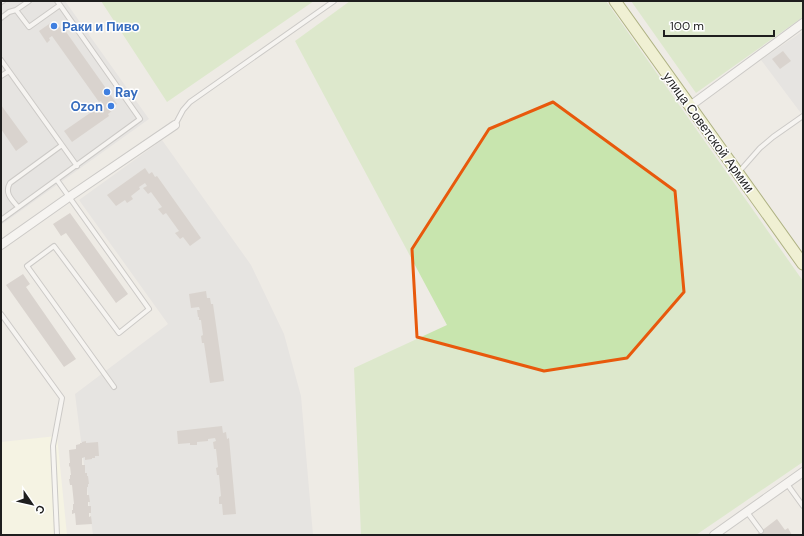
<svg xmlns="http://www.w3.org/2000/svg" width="804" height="536" font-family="'DM Sans',sans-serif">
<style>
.residential{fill:#dcdbdb}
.education{fill:#fcfddf}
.grass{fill:#c8e5ae}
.building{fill:#bfb7b1}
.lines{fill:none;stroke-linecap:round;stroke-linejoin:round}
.lane-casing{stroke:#a2a2a2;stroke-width:6}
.street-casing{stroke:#a2a2a2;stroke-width:10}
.secondary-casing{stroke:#616e0c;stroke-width:13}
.lane{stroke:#fff;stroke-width:4}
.street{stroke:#fff;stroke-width:8}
.secondary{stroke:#f1f5bc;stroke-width:11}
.marked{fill:none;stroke:#e8590c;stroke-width:3;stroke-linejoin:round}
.shop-dot{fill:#3f7fe0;stroke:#fff;stroke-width:1.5}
.labels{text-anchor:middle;stroke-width:3;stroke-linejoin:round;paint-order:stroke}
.shop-label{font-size:13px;font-weight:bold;fill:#366cbe;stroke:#fff;text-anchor:start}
.street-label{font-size:13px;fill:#1e1e1e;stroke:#fff}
</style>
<rect width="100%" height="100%" fill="#eeebe5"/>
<path class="residential" d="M1,1H65L149,119L1,225Z
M803,31V116L761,60Z
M162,140L251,265L284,334L301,396L313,535H93L75,394L168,324L79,200Z"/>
<path class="education" d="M57,436L67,535H1V442Z"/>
<path class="grass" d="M101,1H314L167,102Z
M350,1H606L803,281V462L696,535H361L354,368L447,325L295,41Z
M631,1H803V17L696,93Z"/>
<path class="building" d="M52,22L56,28L59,26L62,31L64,29L117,104L112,108L113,110L108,114L109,116L72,142L64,131L103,104L101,101L99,102L52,36L49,38L50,40L47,43L39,31Z
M783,51L791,61L780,69L772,59Z
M1,105L28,142L16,151L1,129Z
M145,168L149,174L152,172L155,177L157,176L201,238L190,246L183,237L180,239L175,233L179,231L166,213L163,215L158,209L162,207L151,192L148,194L143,188L147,186L145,183L139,187L140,189L131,196L133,199L127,203L125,200L116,206L107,195Z
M70,213L128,294L116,303L66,233L61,236L53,224Z
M23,274L30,284L26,287L76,359L64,367L6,285Z
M206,291L207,298H210L211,304H213L224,381L210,383L204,343H202L201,336L203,335L201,320H199V317H198L197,310H200L199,307L191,308L189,294Z
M222,426L223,433L226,432L227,439L229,438L236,514L223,515L222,504H219V497L221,496L219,475H217L216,468L218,467L216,449H214L213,442L216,441L215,438L208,439V441L197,442V445H190V443L178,444L177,431Z
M86,441V443L98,442L99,456H95V458H92V459L85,460V457L82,458V465H85V473H87V476H88L89,484H88V487H87V495H89L90,502H88V506H91V513H89V517L91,516L92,524L76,525L75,513L72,514V510H73V504H74L72,485H70L69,479H70V475H71L70,466L69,467V463H70L69,450L76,449V445L80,444V443H82V442Z
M777,519L785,530L788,528L792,535H756Z"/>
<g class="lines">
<defs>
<path id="lane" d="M1,2L3,1
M16,10L29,27L60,5L57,1
M1,18L9,12L16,10L29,1
M1,60L77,166
M1,76L9,71
M175,125L183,110L190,102L334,1
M738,173L760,148L773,137L803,116
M57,180L149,309L119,333L54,246L27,266L114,387
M18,207C12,200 4,193 10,183L62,145
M1,220L140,119L60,5
M1,314L62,398L53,446L57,535
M787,484L803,506
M747,512L761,531"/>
<path id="street" d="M690,106L803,23
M1,245L69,197L175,125
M714,535L803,472"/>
<path id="secondary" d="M615,1L803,264"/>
</defs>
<use href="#lane" class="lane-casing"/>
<use href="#street" class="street-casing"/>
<use href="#secondary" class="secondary-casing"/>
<use href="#lane" class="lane"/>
<use href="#street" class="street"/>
<use href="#secondary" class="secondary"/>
</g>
<path d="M0 0H804V536H0ZM553,102L675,191L684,292L627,358L544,371L417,337L412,249L489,129Z" fill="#eeebe5" fill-opacity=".55" fill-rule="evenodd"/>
<path class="marked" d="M553,102L675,191L684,292L627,358L544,371L417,337L412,249L489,129Z"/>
<g class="shop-dot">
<circle cx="54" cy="26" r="4"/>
<circle cx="107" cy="92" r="4"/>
<circle cx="111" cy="106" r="4"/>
</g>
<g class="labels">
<g class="shop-label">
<text x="62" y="31">Раки и Пиво</text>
<text x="115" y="97">Ray</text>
<text x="103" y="111" text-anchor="end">Ozon</text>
</g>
<g class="street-label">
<text transform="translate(709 132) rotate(54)" y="5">улица Советской Армии</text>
</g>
</g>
<rect width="804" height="536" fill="none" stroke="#1e1e1e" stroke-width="4"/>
<g transform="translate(32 504) rotate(124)" stroke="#ffffff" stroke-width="3" paint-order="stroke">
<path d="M0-3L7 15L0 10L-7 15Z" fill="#1e1e1e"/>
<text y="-6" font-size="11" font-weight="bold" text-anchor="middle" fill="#1e1e1e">С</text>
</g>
<path d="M664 30v6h110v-6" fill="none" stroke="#1e1e1e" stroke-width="2"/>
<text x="670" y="30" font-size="12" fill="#1e1e1e" stroke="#ffffff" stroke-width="3" paint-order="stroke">100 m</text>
</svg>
